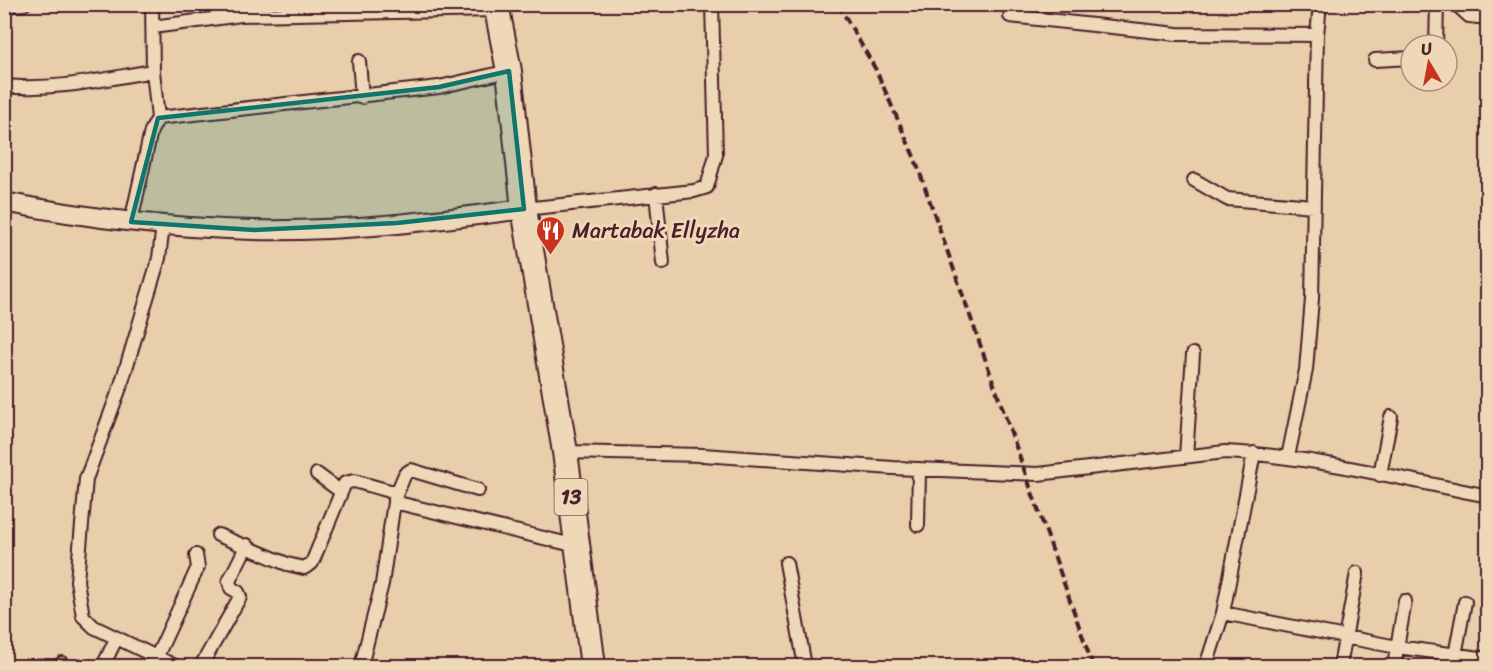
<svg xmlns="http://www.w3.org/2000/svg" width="1492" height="671" font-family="Sriracha,sans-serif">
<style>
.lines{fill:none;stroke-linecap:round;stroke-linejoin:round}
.street-casing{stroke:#4a1f2b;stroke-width:16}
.secondary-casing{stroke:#4a1f2b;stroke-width:22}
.highway-casing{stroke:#4a1f2b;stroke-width:28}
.street{stroke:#efd8b7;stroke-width:12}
.secondary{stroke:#efd8b7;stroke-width:18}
.highway{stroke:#efd8b7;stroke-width:24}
.rail{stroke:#4a1f2b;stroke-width:4;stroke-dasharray:9 4.5;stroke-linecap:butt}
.marked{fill:#0f766e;fill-opacity:0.2;stroke:#0f766e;stroke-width:4.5;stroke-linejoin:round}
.labels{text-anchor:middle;stroke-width:6;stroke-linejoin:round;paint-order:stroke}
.shield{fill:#efd8b7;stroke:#7c5655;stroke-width:1.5}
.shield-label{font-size:21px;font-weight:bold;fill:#4a1f2b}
.poi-label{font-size:22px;fill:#4a1f2b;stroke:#efd8b7;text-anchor:start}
</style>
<rect width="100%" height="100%" fill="#e8ceaa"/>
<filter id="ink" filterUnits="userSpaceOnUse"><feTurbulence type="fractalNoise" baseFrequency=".0167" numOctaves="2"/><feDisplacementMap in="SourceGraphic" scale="12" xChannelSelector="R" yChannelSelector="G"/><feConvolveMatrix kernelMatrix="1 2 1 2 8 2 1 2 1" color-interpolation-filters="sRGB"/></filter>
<g filter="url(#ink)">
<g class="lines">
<defs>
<path id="street" d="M1456,4L1469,16L1488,18
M11,5L24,4
M1010,16L1177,34L1317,35
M153,27L241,15L497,10
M1436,45L1437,4
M1375,60L1411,58
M359,61L362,97
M4,86C55,91 104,79 153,71
M158,118L439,87L509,71
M1194,180L1227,199L1314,206
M656,194L663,263
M524,209L694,191L707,187L716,155L712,4
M131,222L151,131L158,118L153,71L152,4
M163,225L159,258L121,385L86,479L77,581L83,616L94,627L175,666
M565,452L703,455L893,468L1038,474L1225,452C1313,456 1401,479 1488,496
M1186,456L1193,354
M1288,457L1306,370L1312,299L1317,35L1320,4
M317,474L340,491
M1380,475L1391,417
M397,493L405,474L411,470L478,490
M918,525L919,469
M218,535L287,564L304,568L312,563L345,483L354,481L397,493L394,502
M786,563L805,666
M1223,613L1397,647L1488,659
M157,656L198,567L196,555
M61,666L62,663
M103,666L116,639
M201,666L240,597L238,592L231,588L229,581L247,545
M361,666L382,584L394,502L577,546
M1206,666L1223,613L1254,453
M1340,666L1357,573
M1394,666L1405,601
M1453,666L1465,602"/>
<path id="secondary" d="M4,202C86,218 170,228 253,230C343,232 435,221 524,209"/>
<path id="highway" d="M496,4L509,71L524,209L565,452L593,666"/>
</defs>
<use href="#street" class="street-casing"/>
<use href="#secondary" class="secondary-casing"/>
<use href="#highway" class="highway-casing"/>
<use href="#street" class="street"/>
<use href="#secondary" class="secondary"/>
<use href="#highway" class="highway"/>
<path class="rail" d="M838,4L876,70L915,159L1093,666"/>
</g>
</g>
<path class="marked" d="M509,71L524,209L397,223L254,230L131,222L158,118L439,87Z"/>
<defs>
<symbol id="restaurant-pin" viewBox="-11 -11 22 30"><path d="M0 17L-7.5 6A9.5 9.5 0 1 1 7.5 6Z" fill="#c8321e" stroke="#efd8b7"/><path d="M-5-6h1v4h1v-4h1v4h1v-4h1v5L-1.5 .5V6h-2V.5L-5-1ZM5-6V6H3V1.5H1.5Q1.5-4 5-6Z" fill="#fff"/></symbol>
</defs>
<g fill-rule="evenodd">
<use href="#restaurant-pin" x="534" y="214" width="33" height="45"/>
</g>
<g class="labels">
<rect class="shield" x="554.5" y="479" width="33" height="36" rx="4.5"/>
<g class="shield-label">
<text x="571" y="504">13</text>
</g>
<g class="poi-label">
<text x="572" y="238">Martabak Ellyzha</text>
</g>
</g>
<rect width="1492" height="671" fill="none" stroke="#efd8b7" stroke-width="24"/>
<rect x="12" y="12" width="1468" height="647" fill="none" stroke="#4a1f2b" stroke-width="2" filter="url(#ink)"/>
<g transform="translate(1429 63) rotate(350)"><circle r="28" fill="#efd8b7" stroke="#ad8e7f" stroke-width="1.5"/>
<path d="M0-4.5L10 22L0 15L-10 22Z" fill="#c8321e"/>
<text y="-9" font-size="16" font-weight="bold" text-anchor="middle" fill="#4a1f2b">U</text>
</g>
</svg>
